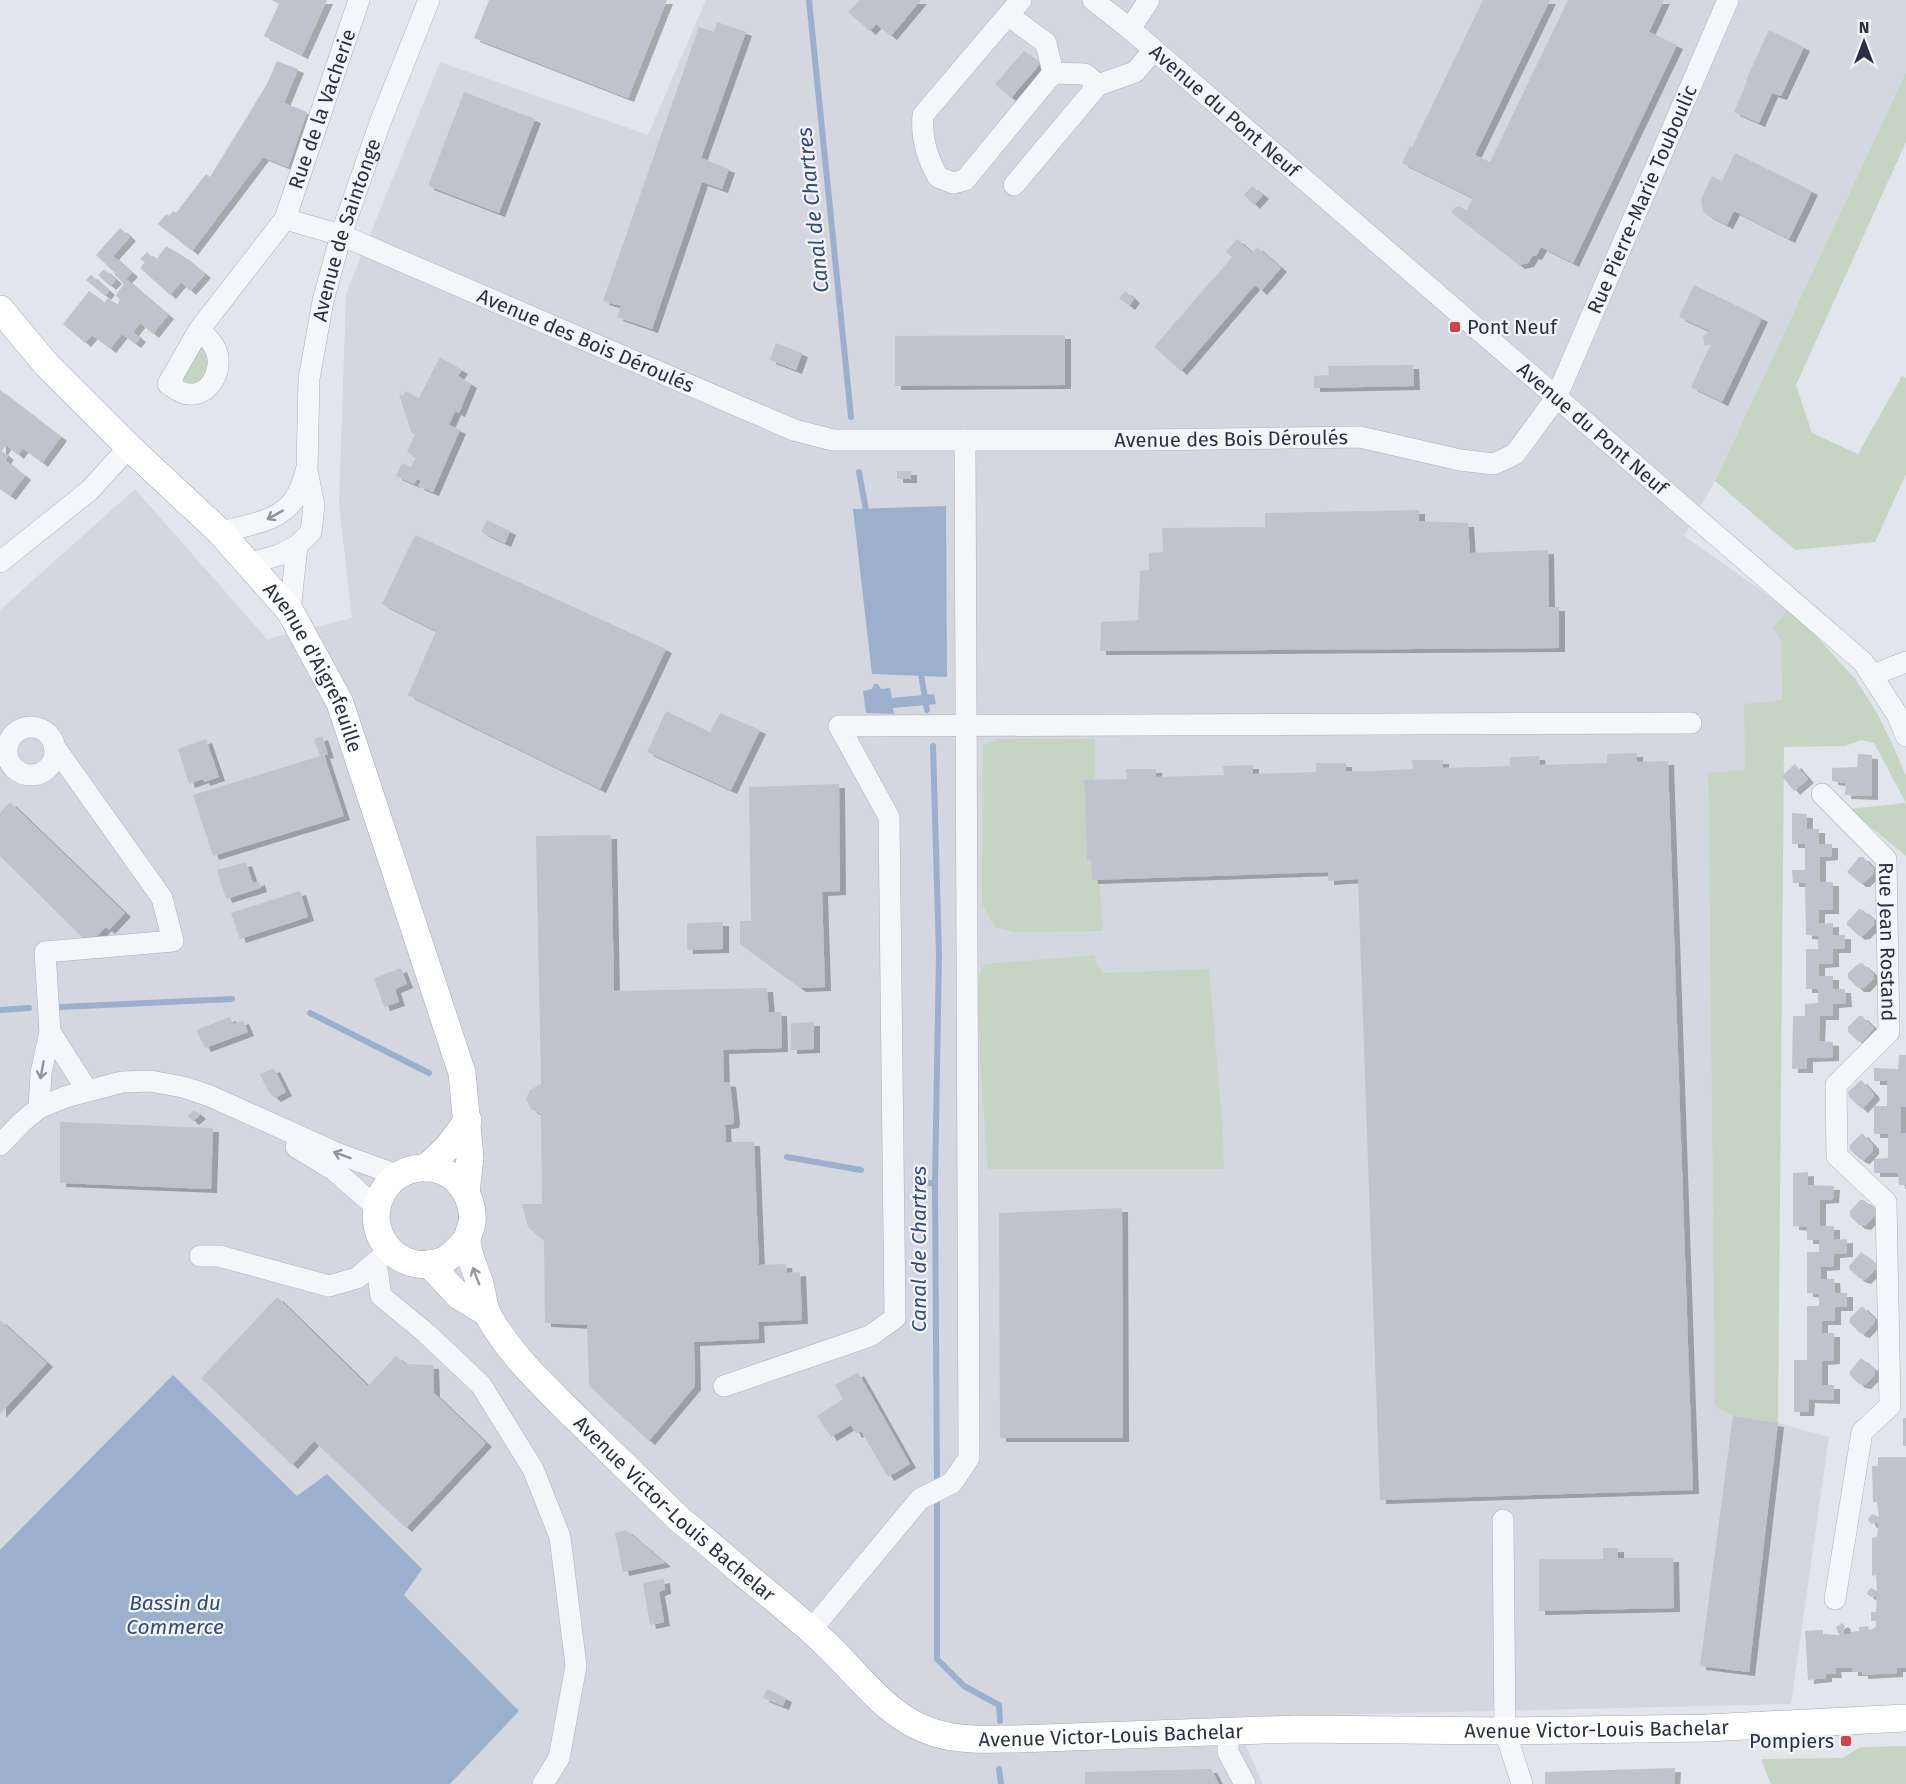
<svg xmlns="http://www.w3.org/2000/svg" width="1906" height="1784" font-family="'Fira Sans',sans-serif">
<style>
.built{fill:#d4d7e0}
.green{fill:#c6d5c3}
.water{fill:#9cafcc}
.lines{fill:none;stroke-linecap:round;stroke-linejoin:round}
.stream{stroke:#9cafcc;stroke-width:6}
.building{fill:#bfc3ce;filter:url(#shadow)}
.minor-casing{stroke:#aaafb9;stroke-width:22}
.major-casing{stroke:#a1a8b7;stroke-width:28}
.minor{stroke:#f5f6f9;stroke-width:21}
.major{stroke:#fff;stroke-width:27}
.oneway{stroke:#8f939e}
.oneway2{stroke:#9498a1}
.poi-dot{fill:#d3434c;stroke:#f2f4f8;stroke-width:2}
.labels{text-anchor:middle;stroke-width:4.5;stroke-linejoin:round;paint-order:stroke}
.street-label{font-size:20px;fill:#293043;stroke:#f2f4f8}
.poi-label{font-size:20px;fill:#293043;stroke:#f2f4f8;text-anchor:start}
.water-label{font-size:21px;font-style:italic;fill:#324b79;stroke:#f2f4f8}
</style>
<defs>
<filter id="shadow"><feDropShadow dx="6" dy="4" stdDeviation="0" flood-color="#0004"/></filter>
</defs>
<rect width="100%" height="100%" fill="#e2e5eb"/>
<path class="built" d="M706,0H1906V72L1715,481L1684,536L1788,609L1781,640L1782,701L1746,770L1708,774L1715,1406L1829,1437L1791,1704L1233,1717L1263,1784H0V610L135,489L267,639L352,618L339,505L346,294L440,62L648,135Z"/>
<path class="green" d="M1906,72V142L1796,385L1812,433L1858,454L1902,376L1906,378V474L1875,542L1795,550L1715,481Z
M202,346L210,356L205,381L187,385L181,376L196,349Z
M1788,609L1818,638L1856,680L1877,713L1895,750L1906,776V856L1849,809L1906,803L1874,743L1861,740L1845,746L1784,747L1778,1423L1733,1416L1715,1406L1708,773L1745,770L1744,704L1782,700L1781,640L1773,628Z
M997,739H1095V780H1084L1086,805L1085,806L1087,859L1091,860L1092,880H1099L1103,931L1014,932L995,927L982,904L983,745Z
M1095,955L1097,966L1104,973L1209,969L1223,1132L1224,1169H988L981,1077L977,982L984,964Z
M1906,1746V1784H1771L1761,1759L1842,1758L1861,1747Z"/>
<path class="water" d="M946,506L947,677L872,674L853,509Z
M874,684H878L881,689L890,688L892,698L934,694L936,704L893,708L894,714L866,713L863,691L872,689Z
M173,1375L297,1496L327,1474L422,1569L404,1595L519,1711L450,1784H0V1550Z"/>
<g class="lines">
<path class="stream" d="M809,0L851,417
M859,472L867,516
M920,668L927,710
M933,746L939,954L935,1184L937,1487
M61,1007L232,999
M0,1010L29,1008
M310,1013L429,1073
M787,1157L861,1170
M920,1181L935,1184
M937,1497V1659L964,1686L999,1705L1000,1721
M999,1769L1001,1784"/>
</g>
<path class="building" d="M272,0H327L302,55L264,36L279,4Z
M489,0H667L628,98L474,38Z
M859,0H921L891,36L876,24L870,31L848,12Z
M1483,0H1550L1475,155L1490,162L1568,0H1664L1649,32L1677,45L1573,263L1541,247L1536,256L1533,255L1528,263L1519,265L1453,214L1452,210L1458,206L1467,210L1473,198L1402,163L1410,146L1412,147Z
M717,22L746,32L701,158L729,169L722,189L702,182L652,329L617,317L621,306L603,301L699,27L714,32Z
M1769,30L1804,47L1781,96L1772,93L1759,123L1734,112L1747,81L1746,80Z
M1024,51L1040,64L1011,98L995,84Z
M277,61L298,69L284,103L307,112L288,167L263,157L192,251L158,224L166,214L169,216L173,211L176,213L206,174L210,177L267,84Z
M464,92L535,119L499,213L428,186Z
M1735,153L1812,191L1789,239L1734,211L1727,225L1707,215L1703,211L1701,199L1712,176L1722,181Z
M1252,186L1263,195L1254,205L1244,195Z
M120,228L130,237L113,256L132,273L126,279L168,315L153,334L140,323L133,332L140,338L135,344L122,334L110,349L92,335L85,343L63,324L89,291L104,303L108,298L117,305L120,300L116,295L124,284L114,274L115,273L96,255Z
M1237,239L1252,253L1257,247L1281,268L1261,291L1255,285L1181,371L1154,347L1232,257L1226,252Z
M166,246L183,256L205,274L190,291L181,282L170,295L140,268L145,262L140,259L147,252L156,260Z
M104,269L116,280L110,286L98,275Z
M91,275L109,291L105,296L86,280Z
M1694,285L1762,318L1722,402L1691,387L1711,344L1705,346L1703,336L1710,331L1679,317Z
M1125,291L1134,299L1129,306L1119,298Z
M1065,335V385L895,386V336Z
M776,343L802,353L796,370L770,360Z
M440,357L462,370L458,376L471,384L459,413L455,411L449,425L460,430L433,492L418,486L421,481L417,479L414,484L396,476L402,463L411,467L416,457L407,452L415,434L411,432L399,394L403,396L405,391L419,398Z
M1413,365L1414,386L1314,388V376L1329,375L1328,366Z
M0,390L61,437L42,463L23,448L18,455L6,445L2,451L8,456L5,460L25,476L10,496L0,489Z
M897,471H911V479H897Z
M1419,510V521L1468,523L1470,553L1548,550L1549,607H1559V648L1100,651L1101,622L1138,620L1140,571L1149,570V553L1163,552L1162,528L1265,527V513Z
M487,520L510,531L505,543L481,532Z
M415,535L666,649L600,789L408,695L436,631L382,604Z
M666,711L710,732L720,713L760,730L731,790L647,752Z
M322,736L328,754L324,755L344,816L213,856L193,795L320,756L314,739Z
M206,739L219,777L204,782L203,779L189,784L178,749Z
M1637,753V762L1668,761L1693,1490L1380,1500L1358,879L1328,881V872L1092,880L1091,860H1087L1085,805H1086L1084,780L1127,779L1126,769H1156V777L1224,775L1223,766L1253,765V774L1316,772V763H1346V771H1375L1413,769L1412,760H1443V768L1510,766V757L1539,756L1540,765L1607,763V754Z
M1858,754L1872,755V796L1845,795L1846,783L1832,781V768L1857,767Z
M1795,764L1808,779L1794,791L1782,776Z
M839,784L840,891L822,892L825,987L800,988L740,944V921H751L749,787Z
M10,802L125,913L109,930L106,927L89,944L0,856V813Z
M1792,813L1807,814V829H1819V844H1832V856L1820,857V882H1833V910H1819V924L1833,923V935H1845V949H1833V963L1819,964V976H1833V989H1845L1846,1003L1833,1004V1016H1820L1819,1041L1833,1042V1057L1807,1058V1069H1792L1793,1016H1805V1004L1818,1003V989H1806V949H1818V936L1806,935L1805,883H1793L1792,870H1805V844H1792Z
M611,835L614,991L767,988L769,1012H781L782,1048L723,1050L724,1082L730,1083L734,1119L733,1124L725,1125L726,1142H754L759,1265L786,1264L787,1273L800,1272L802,1320L758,1322L759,1339L694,1342L695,1386L649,1441L589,1386L587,1325L545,1323L544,1241L528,1227L522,1204H542L541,1114L531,1109L526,1099L530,1090L541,1084L536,836Z
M1859,857H1863L1874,869V873L1864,883H1860L1847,872Z
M246,862L253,883L259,881L261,888L226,899L217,870Z
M300,891L308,917L240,939L231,913Z
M1859,909L1863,910L1874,920V925L1864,935L1859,936L1847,925V922Z
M723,922V949L687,950V923Z
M1862,963L1874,974V978L1864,988H1858L1848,978V973L1858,964Z
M401,968L407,984L395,989L399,1002L384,1007L374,978Z
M1859,1016H1862L1874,1028L1862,1042L1858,1041L1848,1032V1027Z
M230,1017L233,1024L243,1020L248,1032L205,1048L196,1030Z
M814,1022V1049L791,1050V1023Z
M1899,1055H1906V1107H1901V1133H1906V1185H1899L1898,1173H1874V1159L1888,1158V1134H1874V1106H1887V1081H1874V1068L1898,1069Z
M274,1068L286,1092L275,1098L268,1091L260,1074Z
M1861,1080L1873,1093L1874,1096L1862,1109L1849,1097L1848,1092Z
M194,1110L200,1115L193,1121L188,1116Z
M60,1122L213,1128L211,1189L60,1183Z
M1862,1133L1873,1145V1150L1864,1160L1860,1159L1850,1150V1145Z
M1808,1172V1185L1834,1186L1833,1199L1820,1200V1226H1834V1240L1847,1239V1253L1834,1254V1266L1821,1267V1279H1834L1835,1293H1847V1307H1835V1321H1822V1333H1834V1360L1822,1361V1385H1834V1400L1809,1399L1808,1412H1794V1360H1807V1306H1819V1294L1807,1293V1252H1819V1240H1807V1227L1793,1226V1173Z
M1860,1200H1864L1874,1209L1875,1215L1865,1226L1859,1225L1850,1216V1211Z
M1122,1208L1123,1438H1000L999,1213Z
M1861,1252L1876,1264V1269L1865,1280L1859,1278L1850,1270L1849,1266Z
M277,1297L368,1386L396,1356L405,1364L433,1365L434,1393L486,1443L406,1528L314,1441L292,1465L201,1378Z
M1862,1306L1875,1319V1322L1864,1334L1860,1333L1849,1322L1850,1318Z
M0,1320L47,1363L0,1414Z
M1861,1358L1875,1370V1375L1865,1385L1859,1384L1850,1375V1371Z
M858,1372L910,1464L888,1477L861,1431L856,1434L851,1425L831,1437L817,1416L843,1399L835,1385Z
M1733,1416L1778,1423L1749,1672L1700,1666Z
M1903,1418H1906V1446H1903Z
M1878,1457H1906V1668H1897V1673L1862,1675V1672H1852V1668H1835L1836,1674H1826V1678L1808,1680L1805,1631L1823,1630V1634L1839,1635L1836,1627L1842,1623L1845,1626L1843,1634H1850V1632L1859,1631V1627L1868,1626L1869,1630L1873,1629L1876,1626V1621H1871V1612H1876L1877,1596L1871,1597L1867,1594L1868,1591L1871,1588L1877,1591L1876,1575L1872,1576V1538L1877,1537L1879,1522L1871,1524L1868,1519L1872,1514L1879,1517L1877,1502H1873L1872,1466H1878Z
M626,1530L665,1563L623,1572L615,1533Z
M1603,1548H1618V1558H1673L1674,1608L1539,1611V1559H1603Z
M664,1579L665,1590L659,1592L664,1622L650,1625L643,1583Z
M767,1689L786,1698L783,1706L763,1698Z
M1675,1768L1674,1784H1545V1772Z
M1211,1769L1219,1784H1085V1772Z"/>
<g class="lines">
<defs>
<g id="minor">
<path id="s1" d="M359,0L285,219L341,235L794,430L833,440H1144L1360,437L1460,460L1494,464L1515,454L1556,398L1728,0"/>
<path id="s2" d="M1093,0L1130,29L1863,662L1898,716L1906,736"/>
<path d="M1008,15L1046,43L1053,73L965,180L953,183L938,177C927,158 921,137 923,115L1008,15L1021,0"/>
<path d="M1130,29L1149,0"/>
<path d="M1053,73L1085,74L1098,85"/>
<path d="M1014,185L1098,85L1135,72L1154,50"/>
<path d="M199,330C205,335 211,340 215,348C226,370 207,403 181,392C176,390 172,386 168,384L199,330L285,219"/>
<path d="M220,532C248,525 284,522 298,493C302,486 304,478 306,471"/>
<path d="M0,562L90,490L129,447"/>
<path id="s3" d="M248,564L279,555L297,546L311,532L314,506L307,470L309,379L323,301L341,235L381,120L429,0"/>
<path d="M290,611L297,546"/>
<path d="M1873,675L1906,662"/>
<circle cx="31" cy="751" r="24"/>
<path id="s4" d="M1822,794L1886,859L1889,1032L1836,1085L1837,1156L1886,1202L1890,1406L1862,1432L1835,1599"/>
<path d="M50,1032L87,1090"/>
<path d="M39,1108L41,1073L50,1032L45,952L173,941L162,898L54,746"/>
<path d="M0,1145L22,1122L39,1108L65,1097L122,1082L150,1081L183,1087L210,1096L339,1154L397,1175"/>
<path d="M296,1147L334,1170L376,1207"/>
<path d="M200,1256H219L329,1286L357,1278L385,1254"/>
<path d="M376,1262L381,1296L426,1333L481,1385L533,1469L560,1537L576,1666L559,1758L543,1784"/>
<path d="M724,1386L870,1336L895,1318L889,817L839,726L1691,723"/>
<path d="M1503,1520L1505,1731L1522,1784"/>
<path d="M811,1630L920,1499L952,1483L969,1458L965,440"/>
<path d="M1228,1733V1752L1245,1784"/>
</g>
<g id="major">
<path id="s5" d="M0,309L46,364L129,447L220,532L290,611L340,703L462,1073L470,1158L466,1192"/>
<path d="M426,1168L447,1148L468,1120"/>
<path id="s6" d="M467,1239C460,1247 453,1256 444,1260C397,1280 357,1227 386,1187C402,1164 439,1161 458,1182C468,1193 474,1208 472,1223C471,1229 467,1235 467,1241C468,1256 476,1270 480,1284C483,1294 483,1306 488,1315C510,1355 544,1386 576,1418C611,1452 645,1486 680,1520C702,1537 722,1555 743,1573C771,1596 800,1619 826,1644C860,1676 888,1719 935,1733C961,1741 990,1739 1017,1739L1296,1729L1505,1731L1707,1728L1906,1718"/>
<path d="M429,1264L459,1296L487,1313"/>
</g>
</defs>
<use href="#minor" class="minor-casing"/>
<use href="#major" class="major-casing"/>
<use href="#minor" class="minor"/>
<use href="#major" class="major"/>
</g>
<defs><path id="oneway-shaft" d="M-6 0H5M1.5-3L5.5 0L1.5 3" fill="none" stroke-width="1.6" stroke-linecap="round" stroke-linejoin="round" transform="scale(1.5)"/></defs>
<g class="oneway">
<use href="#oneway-shaft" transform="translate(275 515) rotate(151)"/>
<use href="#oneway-shaft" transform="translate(42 1070) rotate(100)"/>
<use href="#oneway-shaft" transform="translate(342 1155) rotate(-159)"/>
</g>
<use class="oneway2" href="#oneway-shaft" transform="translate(476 1276) rotate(-111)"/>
<g class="poi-dot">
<rect x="1449" y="321" width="12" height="12" rx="3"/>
<rect x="1840" y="1735" width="12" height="12" rx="3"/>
</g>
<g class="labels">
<g class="street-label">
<text transform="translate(322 109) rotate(-71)" y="7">Rue de la Vacherie</text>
<text dy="7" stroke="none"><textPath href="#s2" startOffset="172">Avenue du Pont Neuf</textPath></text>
<text dy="7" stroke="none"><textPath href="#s1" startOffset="1796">Rue Pierre-Marie Touboulic</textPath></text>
<text dy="7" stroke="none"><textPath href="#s3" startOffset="380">Avenue de Saintonge</textPath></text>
<text dy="7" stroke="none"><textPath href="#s1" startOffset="556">Avenue des Bois Déroulés</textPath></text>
<text dy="7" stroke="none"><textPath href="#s2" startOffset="658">Avenue du Pont Neuf</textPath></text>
<text dy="7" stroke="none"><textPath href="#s1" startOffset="1221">Avenue des Bois Déroulés</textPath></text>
<text dy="7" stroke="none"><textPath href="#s5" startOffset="480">Avenue d'Aigrefeuille</textPath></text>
<text dy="7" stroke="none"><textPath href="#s4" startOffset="174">Rue Jean Rostand</textPath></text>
<text dy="7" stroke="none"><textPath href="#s6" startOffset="651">Avenue Victor-Louis Bachelar</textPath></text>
<text dy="7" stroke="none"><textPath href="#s6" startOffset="1659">Avenue Victor-Louis Bachelar</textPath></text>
<text dy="7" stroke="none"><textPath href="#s6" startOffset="1173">Avenue Victor-Louis Bachelar</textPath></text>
</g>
<g class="poi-label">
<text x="1467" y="334">Pont Neuf</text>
<text x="1834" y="1748" text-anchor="end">Pompiers</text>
</g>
<g class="water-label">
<text transform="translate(813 210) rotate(-96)" y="7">Canal de Chartres</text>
<text transform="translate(919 1249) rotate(-90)" y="7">Canal de Chartres</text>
<text x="175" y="1610">Bassin du<tspan x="175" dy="24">Commerce</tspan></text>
</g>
</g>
<g transform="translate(1864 42)" stroke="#f2f4f8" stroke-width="4.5" paint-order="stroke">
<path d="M0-4.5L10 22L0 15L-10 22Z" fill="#293043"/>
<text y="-9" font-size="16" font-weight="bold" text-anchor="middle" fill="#293043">N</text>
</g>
</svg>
